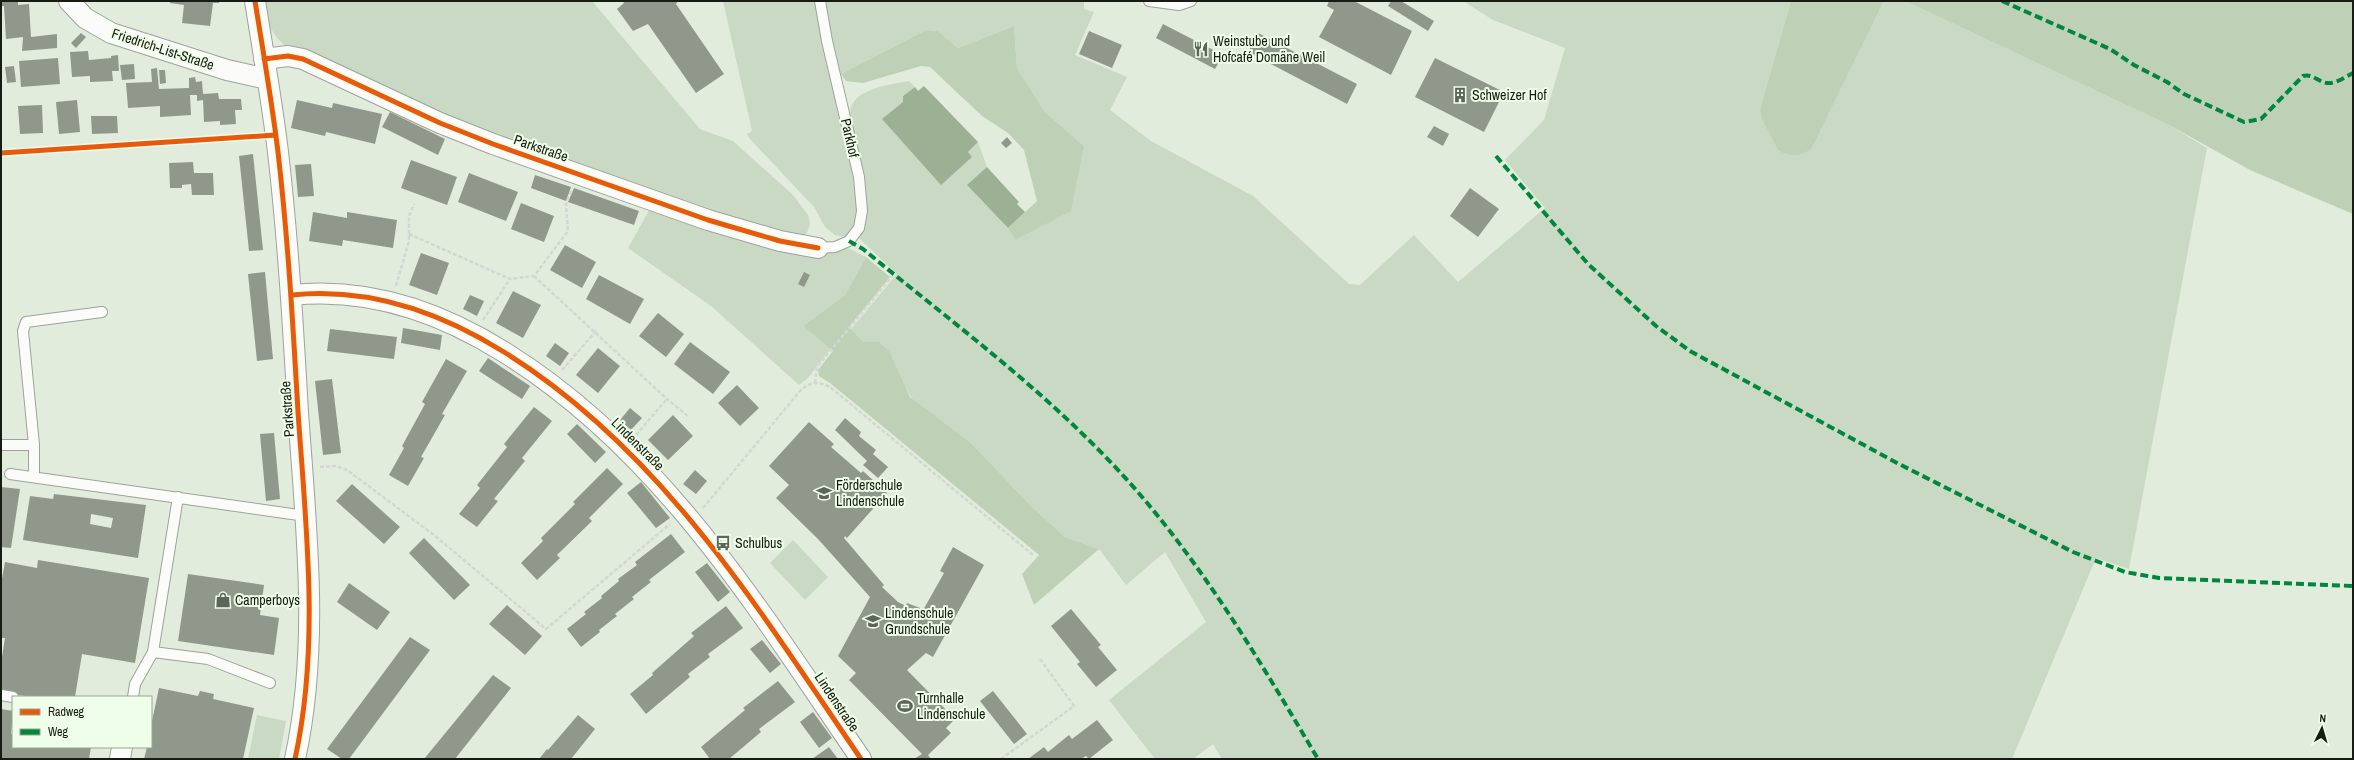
<svg xmlns="http://www.w3.org/2000/svg" width="2354" height="760" font-family="'Archivo Narrow',sans-serif">
<style>
.green{fill:#cad9c3}
.forest{fill:#bed1b6}
.water{fill:#9cb093}
.building{fill:#90988c;fill-rule:evenodd}
.lines{fill:none;stroke-linecap:round;stroke-linejoin:round}
.service-casing{stroke:#9ca398;stroke-width:12}
.minor-casing{stroke:#9ca398;stroke-width:22}
.path{stroke:#d4d6d2;stroke-width:2.5;stroke-dasharray:4 2;stroke-linecap:butt}
.service{stroke:#fbfcfa;stroke-width:10}
.minor{stroke:#fbfcfa;stroke-width:20}
.quiet{stroke:#00873e;stroke-width:4;stroke-dasharray:8 4;stroke-linecap:butt}
.cycleway-casing{stroke:#effee8;stroke-width:8}
.cycleway{stroke:#e8590c;stroke-width:5}
.labels{text-anchor:middle;stroke-width:4;stroke-linejoin:round;paint-order:stroke}
.poi-label{font-size:14px;fill:#161c13;stroke:#effee8;text-anchor:start}
.street-label{font-size:14px;fill:#161c13;stroke:#effee8}
</style>
<rect width="100%" height="100%" fill="#e2ecdd"/>
<path class="green" d="M263,1H592L700,129L733,141L793,195L808,215L810,224L807,233L795,240L469,129L289,48C271,36 267,22 263,1Z
M723,1H815L854,170L858,202L856,222L845,237L835,235L825,227L814,207L750,139L747,134L752,131Z
M824,1H1084V9L1094,12L1075,55L1127,77L1110,110L1151,141L1253,196L1349,284L1360,285L1414,235L1458,282L1545,208L1505,160L1544,120L1565,48L1493,20L1463,1H1791L1760,109L1761,117L1812,148L1884,1H1905L2169,125L2207,148L2129,569L2096,558L2012,759H1222L1213,744L1193,759H1155L1109,700L1206,622L1165,552L1126,585L1099,549L1065,537L1033,508L971,443L913,400L879,342H864L851,329L897,274L859,238L862,232L864,184L850,113C852,88 889,85 909,81L915,87L903,96L972,157L968,152L978,142L987,167L968,186L1008,228L1015,240L1084,146L1045,112L1017,68L1014,26L958,48L938,31L926,30L841,74L835,56Z
M651,207L824,254L848,248L866,257L845,295L803,326L831,348L808,378L799,385L711,306L628,248Z
M793,540L828,577L805,600L770,563Z
M257,715L286,721L279,759H248Z"/>
<path class="forest" d="M1791,1H1884L1812,148C1802,157 1789,157 1778,150L1761,117L1760,109Z
M1905,1H2353V214L2250,170L2169,125Z
M1014,26L1017,68L1045,112L1084,146L1071,211L1015,240L1008,228L1037,201L1024,150L1008,133L982,116L930,67L921,66L863,83L846,81L841,74L926,30L938,31L958,48Z
M866,257L890,277L849,327L864,342H879L889,351L910,397L971,443L1033,508L1065,537L1099,549L1034,605L1022,574L1039,555L830,383L819,376L818,370L833,351L803,326L845,295Z"/>
<path class="water" d="M924,86L978,142L968,152L972,157L941,185L882,119L903,102V96L915,87L918,91Z
M987,167L1019,202L1017,204L1025,212L1008,228L967,185Z"/>
<path class="building" d="M1,1H18V5L29,4L31,37L57,34V48L22,51L23,37L6,39L4,6H1Z
M170,1H219V3H213L210,26L182,23L184,5L170,3Z
M623,1H678L676,4L724,74L696,93L648,24L633,31L617,9L624,3Z
M1329,1H1354L1412,31L1391,75L1319,37L1334,10L1327,6Z
M1391,1H1401L1434,21L1428,31L1388,6Z
M1163,24L1223,55L1215,69L1156,38Z
M1089,31L1122,45L1112,68L1079,54Z
M81,33L86,37L76,48L71,43Z
M1258,33L1357,84L1347,104L1248,52Z
M88,51L89,60L111,58V56L118,55L119,71H112L113,81L90,82V76L72,77L70,52Z
M58,58L60,84L21,87L19,61Z
M1435,58L1504,92L1484,132L1415,97Z
M134,64L135,79L122,80L120,65Z
M14,66L16,82L7,83L5,67Z
M157,68L159,89L189,88V78L195,77L196,82L202,81L203,94L218,93L219,99H241L242,110H235L236,124L220,125V121L204,122L203,100L197,101V95H190L191,115L160,117V106L128,108L126,83L152,82L151,69Z
M159,70H165L166,83L160,84Z
M77,100L80,132L59,134L56,102Z
M297,100L332,108L333,103L382,114L375,144L326,132L325,136L291,128Z
M42,105L43,133L20,134L18,106Z
M390,112L445,139L438,155L382,127Z
M91,116H117L118,133L92,134Z
M1434,126L1449,134L1443,146L1427,137Z
M1007,137L1012,143L1006,148L1001,143Z
M253,154L263,250L249,251L239,156Z
M411,160L457,177L447,205L401,188Z
M193,162L194,173H213L214,195H192L191,184L182,185V188H170L169,163Z
M311,164L314,196L298,197L295,165Z
M469,173L518,192L506,221L458,202Z
M535,175L571,187L566,201L531,188Z
M574,188L639,211L634,225L568,202Z
M1470,188L1499,209L1478,237L1450,216Z
M521,203L554,216L544,242L511,229Z
M313,212L347,218V212L397,220L393,248L343,240L342,246L309,241Z
M565,245L596,262L582,288L550,270Z
M421,253L449,263L437,295L409,285Z
M265,272L273,359L257,361L248,274Z
M804,272L810,275L804,287L798,284Z
M599,275L644,299L630,324L586,299Z
M513,291L541,305L523,338L496,323Z
M470,295L484,301L477,316L463,309Z
M658,313L684,334L666,357L639,336Z
M403,328L442,335L440,350L401,343Z
M330,329L397,337L394,359L327,351Z
M690,342L730,372L713,394L674,364Z
M555,343L569,353L560,366L546,356Z
M598,348L620,366L598,393L576,375Z
M488,358L530,386L522,399L479,371Z
M446,359L467,371L442,414L445,415L421,457L424,458L408,486L389,475L404,448L402,446L425,404L422,402Z
M332,379L341,453L323,455L315,381Z
M737,385L759,408L740,426L718,403Z
M534,407L552,421L522,458L525,461L494,499L498,501L477,527L459,514L480,488L477,485L507,447L504,444Z
M630,408L642,418L631,430L620,420Z
M673,415L693,436L668,460L648,440Z
M845,418L861,432L859,436L876,450L873,454L888,467L878,478L863,465L867,461L835,430Z
M809,422L834,444L831,447L861,473L863,471L887,493L847,538L845,536L844,538L884,585L882,587L898,602L906,606L907,603L920,608V612H922L944,573L940,571L953,547L984,565L933,657L926,653L907,670L955,719L946,728L951,733L928,755L931,759H914L922,754L849,680L856,673L838,656L870,597L818,539L776,498L789,485L769,466Z
M577,424L606,452L595,463L567,434Z
M274,433L280,499L266,501L260,434Z
M607,468L623,484L589,518L592,521L557,555L560,558L537,580L521,563L543,541L541,538L575,504L573,502Z
M695,470L707,481L696,494L683,484Z
M641,482L670,518L656,528L627,493Z
M352,484L400,527L384,544L336,501Z
M1,487L20,489L11,548L1,547Z
M54,494L146,505L138,558L23,540L30,496L53,499ZM91,514L113,518L111,528L90,524Z
M671,534L685,552L649,580L651,582L632,597L634,599L615,614L617,616L599,630L600,632L581,647L567,629L586,614L584,612L602,598L601,596L619,581L618,579L637,565L635,562Z
M424,538L470,585L454,600L409,553Z
M38,560L149,578L135,663L82,654L75,697H31L1,692V663L5,638H1V584L5,562L37,568Z
M707,563L730,592L718,602L695,572Z
M188,574L264,585L260,615L279,618L274,655L178,641Z
M349,583L390,612L377,630L337,602Z
M507,605L542,636L525,655L489,624Z
M726,606L743,628L708,654L710,657L688,674L690,677L646,714L630,694L653,675L652,673L694,636L691,633Z
M1071,609L1101,645L1098,647L1117,670L1096,687L1077,664L1080,662L1051,626Z
M410,637L430,650L349,759H342L327,749Z
M762,640L781,664L770,673L750,649Z
M493,675L511,688L455,759H424Z
M778,681L795,702L759,729L761,732L729,759H710L701,747L745,710L743,708Z
M159,688L198,696L200,691L214,694L213,699L254,708L243,759H144L147,747H151V726Z
M993,691L1027,734L1014,744L980,701Z
M1,709L13,711L11,734H13V747H91L89,759H1Z
M813,712L832,738L819,748L800,722Z
M578,715L595,729L571,759H539L547,749L548,750Z
M1097,720L1113,740L1089,759L1086,756L1081,759H1028L1044,747L1048,752L1069,735L1072,739Z
M829,747L838,759H812Z"/>
<g class="lines">
<defs>
<path id="service" d="M1149,1L1179,5L1191,1
M818,248L835,247L849,241L859,228L862,211L859,177L827,41L820,1
M1,445H34V477
M34,445L23,331L26,322L102,312
M10,474L306,516
M178,497L153,652L208,659L270,683
M1,695L13,697
M133,697L135,684L153,652"/>
<path id="minor" d="M69,1L85,18L111,33L227,70L267,79
M255,1C263,51 272,102 278,152C288,239 293,325 298,412C306,527 320,645 295,759
M264,59L288,56L303,59L440,123L493,144L708,220L780,241L818,248
M292,295C368,287 440,312 504,352C662,450 759,610 861,759
M120,759L122,747"/>
</defs>
<use href="#service" class="service-casing"/>
<use href="#minor" class="minor-casing"/>
<path class="path" d="M409,234L510,279L534,276L568,231L566,204L572,190
M534,276L667,399L689,417
M396,286L409,241V216L414,204
M483,320L510,279
M562,370L596,331
M815,383L817,367L893,275
M636,435L667,399
M320,467L336,466L347,470L434,535L546,629L670,524
M703,508L800,391C809,382 818,381 830,387L1033,555
M1001,759L1074,706L1040,659"/>
<use href="#service" class="service"/>
<use href="#minor" class="minor"/>
<path class="quiet" d="M2002,1L2110,49L2134,65L2167,82L2184,94L2244,122L2261,119L2303,76C2312,73 2318,82 2327,83C2336,84 2345,77 2353,73
M1496,156L1588,264L1656,326L1690,351L1899,464L2073,552L2125,572L2159,578L2353,586
M849,241L863,249C954,324 1050,394 1129,482C1204,566 1261,663 1318,759"/>
<defs>
<path id="cycleway" d="M255,1C263,51 272,102 278,152C288,239 293,325 298,412C306,527 320,645 295,759
M264,59L288,56L303,59L440,123L493,144L708,220L780,241L818,248
M1,153L276,135
M292,295C368,287 440,312 504,352C662,450 759,610 861,759"/>
</defs>
<use href="#cycleway" class="cycleway-casing"/>
<use href="#cycleway" class="cycleway"/>
</g>
<defs>
<symbol id="restaurant-bare" viewBox="-9 -9 18 18"><path d="M-5-6h1v4h1v-4h1v4h1v-4h1v5L-1.5 .5V6h-2V.5L-5-1ZM5-6V6H3V1.5H1.5Q1.5-4 5-6Z" fill="#5d655a" stroke="#effee8" stroke-width="2.5" paint-order="stroke"/></symbol>
<symbol id="building-bare" viewBox="-9 -9 18 18"><path d="M-4-6H4V6H1V3H-1V6H-4ZM-2.5-4.3h1.7v1.8h-1.7ZM.8-4.3h1.7v1.8H.8ZM-2.5-1h1.7V.8h-1.7ZM.8-1h1.7V.8H.8Z" fill="#5d655a" stroke="#effee8" stroke-width="2.5" paint-order="stroke"/></symbol>
<symbol id="school-bare" viewBox="-9 -9 18 18"><path d="M0-5L7-2L0 1L-7-2ZM-4 1L0 2.5L4 1V4Q0 6-4 4Z" fill="#5d655a" stroke="#effee8" stroke-width="2.5" paint-order="stroke"/></symbol>
<symbol id="bus-bare" viewBox="-9 -9 18 18"><path d="M-5-6H5V4H4V6H2V4H-2V6H-4V4H-5ZM-3.5-4V0h7V-4ZM-3.5 1.2v1.5H-2V1.2ZM2 1.2v1.5H3.5V1.2Z" fill="#5d655a" stroke="#effee8" stroke-width="2.5" paint-order="stroke"/></symbol>
<symbol id="shop-bare" viewBox="-9 -9 18 18"><path d="M-5-2.5h2.3a2.7 3.5 0 0 1 5.4 0H5L5.5 6h-11ZM-1.5-2.5h3a1.5 2.3 0 0 0-3 0Z" fill="#5d655a" stroke="#effee8" stroke-width="2.5" paint-order="stroke"/></symbol>
<symbol id="stadium-bare" viewBox="-9 -9 18 18"><path d="M0-5a6.5 5 0 1 0 0 10a6.5 5 0 1 0 0-10ZM-3.5-1.8h7v3.6h-7Z" fill="#5d655a" stroke="#effee8" stroke-width="2.5" paint-order="stroke"/></symbol>
</defs>
<g fill-rule="evenodd">
<use href="#restaurant-bare" x="1190" y="38" width="22" height="22"/>
<use href="#building-bare" x="1449" y="84" width="22" height="22"/>
<use href="#school-bare" x="813" y="482" width="22" height="22"/>
<use href="#bus-bare" x="712" y="532" width="22" height="22"/>
<use href="#shop-bare" x="212" y="589" width="22" height="22"/>
<use href="#school-bare" x="862" y="610" width="22" height="22"/>
<use href="#stadium-bare" x="894" y="695" width="22" height="22"/>
</g>
<g class="labels">
<g class="poi-label">
<text x="1213" y="46">Weinstube und<tspan x="1213" dy="16">Hofcafé Domäne Weil</tspan></text>
<text x="1472" y="100">Schweizer Hof</text>
<text x="836" y="490">Förderschule<tspan x="836" dy="16">Lindenschule</tspan></text>
<text x="735" y="548">Schulbus</text>
<text x="235" y="605">Camperboys</text>
<text x="885" y="618">Lindenschule<tspan x="885" dy="16">Grundschule</tspan></text>
<text x="917" y="703">Turnhalle<tspan x="917" dy="16">Lindenschule</tspan></text>
</g>
<g class="street-label">
<text transform="translate(163 49) rotate(18)" y="5">Friedrich-List-Straße</text>
<text transform="translate(850 138) rotate(77)" y="5">Parkhof</text>
<text transform="translate(541 148) rotate(19)" y="5">Parkstraße</text>
<text transform="translate(287 409) rotate(-94)" y="5">Parkstraße</text>
<text transform="translate(638 444) rotate(45)" y="5">Lindenstraße</text>
<text transform="translate(837 702) rotate(56)" y="5">Lindenstraße</text>
</g>
</g>
<rect width="2354" height="760" fill="none" stroke="#161c13" stroke-width="4"/>
<rect x="12" y="696" width="140" height="52" fill="#effee8" stroke="#98a493"/>
<rect x="20" y="709" width="20" height="6" fill="#e8590c" stroke="#98a493"/>
<text x="48" y="716" font-size="12" fill="#161c13">Radweg</text>
<rect x="20" y="729" width="20" height="6" fill="#00873e" stroke="#98a493"/>
<text x="48" y="736" font-size="12" fill="#161c13">Weg</text>
<g transform="translate(2322 728) rotate(5)" stroke="#effee8" stroke-width="3" paint-order="stroke">
<path d="M0-3L7 15L0 10L-7 15Z" fill="#161c13"/>
<text y="-6" font-size="11" font-weight="bold" text-anchor="middle" fill="#161c13">N</text>
</g>
</svg>
